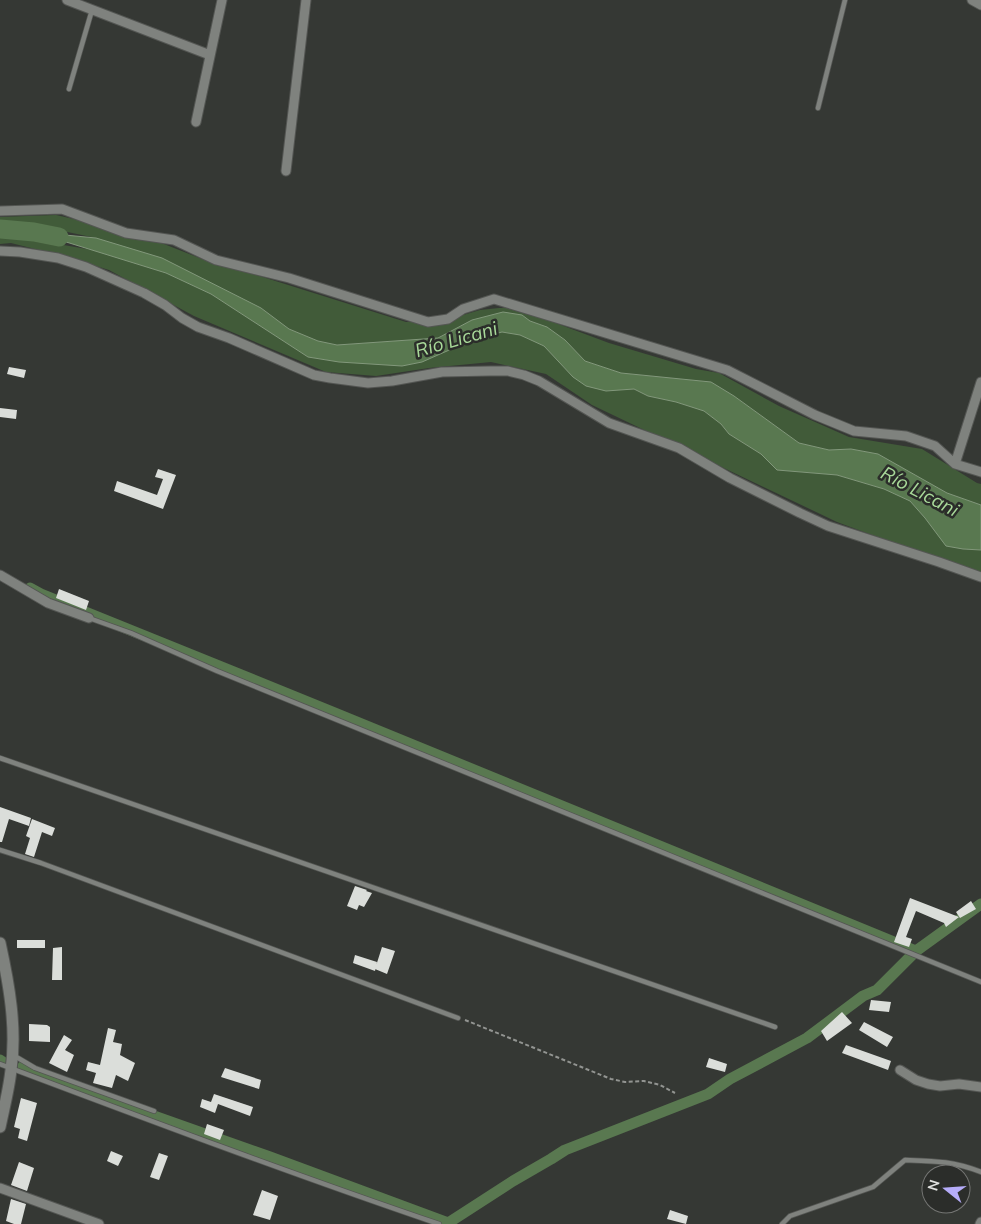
<svg xmlns="http://www.w3.org/2000/svg" width="981" height="1224" font-family="Mulish,sans-serif">
<style>
.green{fill:#415b39}
.water{fill:#597850;stroke:#82987b}
.lines{fill:none;stroke-linecap:round;stroke-linejoin:round}
.canal{stroke:#597850;stroke-width:11}
.river{stroke:#597850;stroke-width:19}
.building{fill:#dbdeda}
.lane-casing{stroke:#545653;stroke-width:6}
.street-casing{stroke:#545653;stroke-width:11}
.secondary-casing{stroke:#545653;stroke-width:13}
.path{stroke:#929491;stroke-width:2;stroke-dasharray:4 2.5;stroke-linecap:butt}
.lane{stroke:#7f827e;stroke-width:4.5}
.street{stroke:#7f827e;stroke-width:9}
.secondary{stroke:#7f827e;stroke-width:11}
.labels{text-anchor:middle;stroke-width:5;stroke-linejoin:round;paint-order:stroke}
.water-label{font-size:19px;font-style:italic;fill:#a8d999;stroke:#2b2d2a}
</style>
<rect width="100%" height="100%" fill="#353834"/>
<path class="green" d="M56,215L136,233L202,259L244,271L406,322H439L480,310L499,308H512L529,313L609,343L696,369L719,373L779,406L849,437L922,449L977,483L981,484V505L947,493L878,454L851,449L829,450L799,443L734,396L711,382L621,373L585,361L565,340L547,327L530,321L522,315L472,320L438,338L337,345L318,341L289,329L261,308L96,238L39,226L0,225V217Z
M0,236L16,237L93,250L166,273L211,294L308,357L339,362L368,363L473,340L502,332L520,335L544,346L573,377L606,391L634,389L648,396L676,402L704,411L721,424L729,434L761,454L777,470L837,475L884,489L910,501L925,518L937,534L963,549L981,550V573L945,562L837,522L592,405L546,374L491,362L429,368L376,376L326,372L194,316L109,270L63,256L11,243L0,244Z"/>
<path class="water" d="M34,232L96,238L162,258L261,308L289,329L318,341L337,345L438,338L472,320L503,312L522,315L530,321L547,327L565,340L585,361L621,373L711,382L734,396L799,443L829,450L851,449L878,454L947,493L981,505V550L963,549L946,546L925,518L910,501L884,489L837,475L777,470L761,454L729,434L721,424L704,411L676,402L648,396L634,389L606,391L586,386L573,377L544,346L520,335L502,332L472,340L422,362L402,366L339,362L308,357L211,294L166,273Z"/>
<g class="lines">
<path class="canal" d="M30,588L41,594L335,713L916,951L981,904
M0,1060L3,1062
M23,1066L38,1075L270,1157L448,1223L513,1181L551,1159L565,1150L708,1094L730,1079L807,1038L863,996L877,990L916,951"/>
<path class="river" d="M0,229L34,232L59,237"/>
</g>
<path class="building" d="M9,367L26,370L24,378L7,374Z
M0,408L17,410L16,419L0,417Z
M158,469L176,475L163,509L114,491L117,481L157,495L163,479L155,477Z
M59,589L89,601L86,610L56,598Z
M0,807L31,818L29,826L9,819L2,842H0Z
M32,819L55,828L52,836L42,832L34,857L25,854L30,838L26,836Z
M355,886L367,890L366,891L372,893L364,907L359,905L357,910L347,906Z
M910,898L959,917L946,927L944,923L916,911L906,937L912,939L909,947L894,942Z
M971,901L976,909L960,918L956,912Z
M17,940H45V948H17Z
M62,947V980H52L53,948Z
M382,947L395,951L387,974L375,969Z
M355,955L377,962L375,971L353,963Z
M871,1000L891,1002L889,1012L869,1010Z
M842,1012L852,1023L827,1041L821,1031Z
M864,1022L893,1037L887,1047L859,1030Z
M29,1024L47,1025L50,1027V1042L29,1041Z
M108,1028L116,1030L113,1042L122,1044L120,1055L135,1063L128,1081L116,1075L112,1088L93,1083L96,1073L86,1070L88,1062L100,1065Z
M64,1035L72,1040L65,1050L74,1055L67,1072L49,1063Z
M846,1045L891,1061L888,1070L842,1053Z
M709,1058L727,1064L725,1072L706,1067Z
M225,1068L261,1080L259,1089L221,1077Z
M214,1094L253,1107L250,1116L218,1104L215,1113L200,1107L202,1099L211,1102Z
M21,1098L37,1103L27,1141L18,1138L20,1129L14,1127Z
M207,1124L224,1130L220,1140L204,1134Z
M111,1151L123,1156L118,1166L107,1161Z
M159,1153L168,1156L159,1180L150,1177Z
M19,1162L34,1168L27,1191L11,1185Z
M262,1190L278,1196L270,1220L253,1215Z
M11,1199L26,1204L21,1224H14L6,1221Z
M670,1210L688,1216L686,1224L667,1219Z"/>
<g class="lines">
<defs>
<path id="lane" d="M69,89L92,10
M818,108L845,0
M89,618L131,633L217,671L981,982
M0,758L775,1027
M0,850L41,863L458,1018
M13,1055L35,1068L154,1111
M0,1064C146,1119 292,1174 439,1224
M782,1224L790,1216L873,1187L905,1160C934,1161 953,1161 981,1172"/>
<path id="street" d="M67,0L210,55
M972,0L981,5
M196,122L222,0
M286,171L306,0
M0,211L62,209L126,233L174,240L216,260L289,278L428,322L448,319L463,309L494,299L727,370L815,415L854,431L906,436L935,446L955,464L981,472
M0,251L20,252L58,258L86,267L144,293L165,305L182,318L198,327L229,338L314,375L330,378L368,383L392,381L442,372L490,371H508L524,375L539,381L609,423L679,448L730,478L800,513L828,526L939,562L981,577
M955,464L981,382
M0,575L48,603L89,618
M900,1070L916,1080L928,1084L940,1086L959,1084L981,1087
M0,1188L99,1224
M980,1224L981,1222"/>
<path id="secondary" d="M0,943C9,984 17,1028 11,1070C9,1089 4,1108 0,1127"/>
</defs>
<use href="#lane" class="lane-casing"/>
<use href="#street" class="street-casing"/>
<use href="#secondary" class="secondary-casing"/>
<path class="path" d="M465,1020L611,1079L625,1082L644,1081L660,1085L675,1093"/>
<use href="#lane" class="lane"/>
<use href="#street" class="street"/>
<use href="#secondary" class="secondary"/>
</g>
<g class="labels">
<g class="water-label">
<text transform="translate(456 339) rotate(-16)" y="7">Río Licani</text>
<text transform="translate(920 491) rotate(28)" y="7">Río Licani</text>
</g>
</g>
<g transform="translate(946 1189) rotate(287)"><circle r="24" fill="#2b2d2a" stroke="#747573"/>
<path d="M0-4L9 19L0 12L-9 19Z" fill="#b5acf9"/>
<text y="-8" font-size="14" font-weight="bold" text-anchor="middle" fill="#e1e2e0">N</text>
</g>
</svg>
